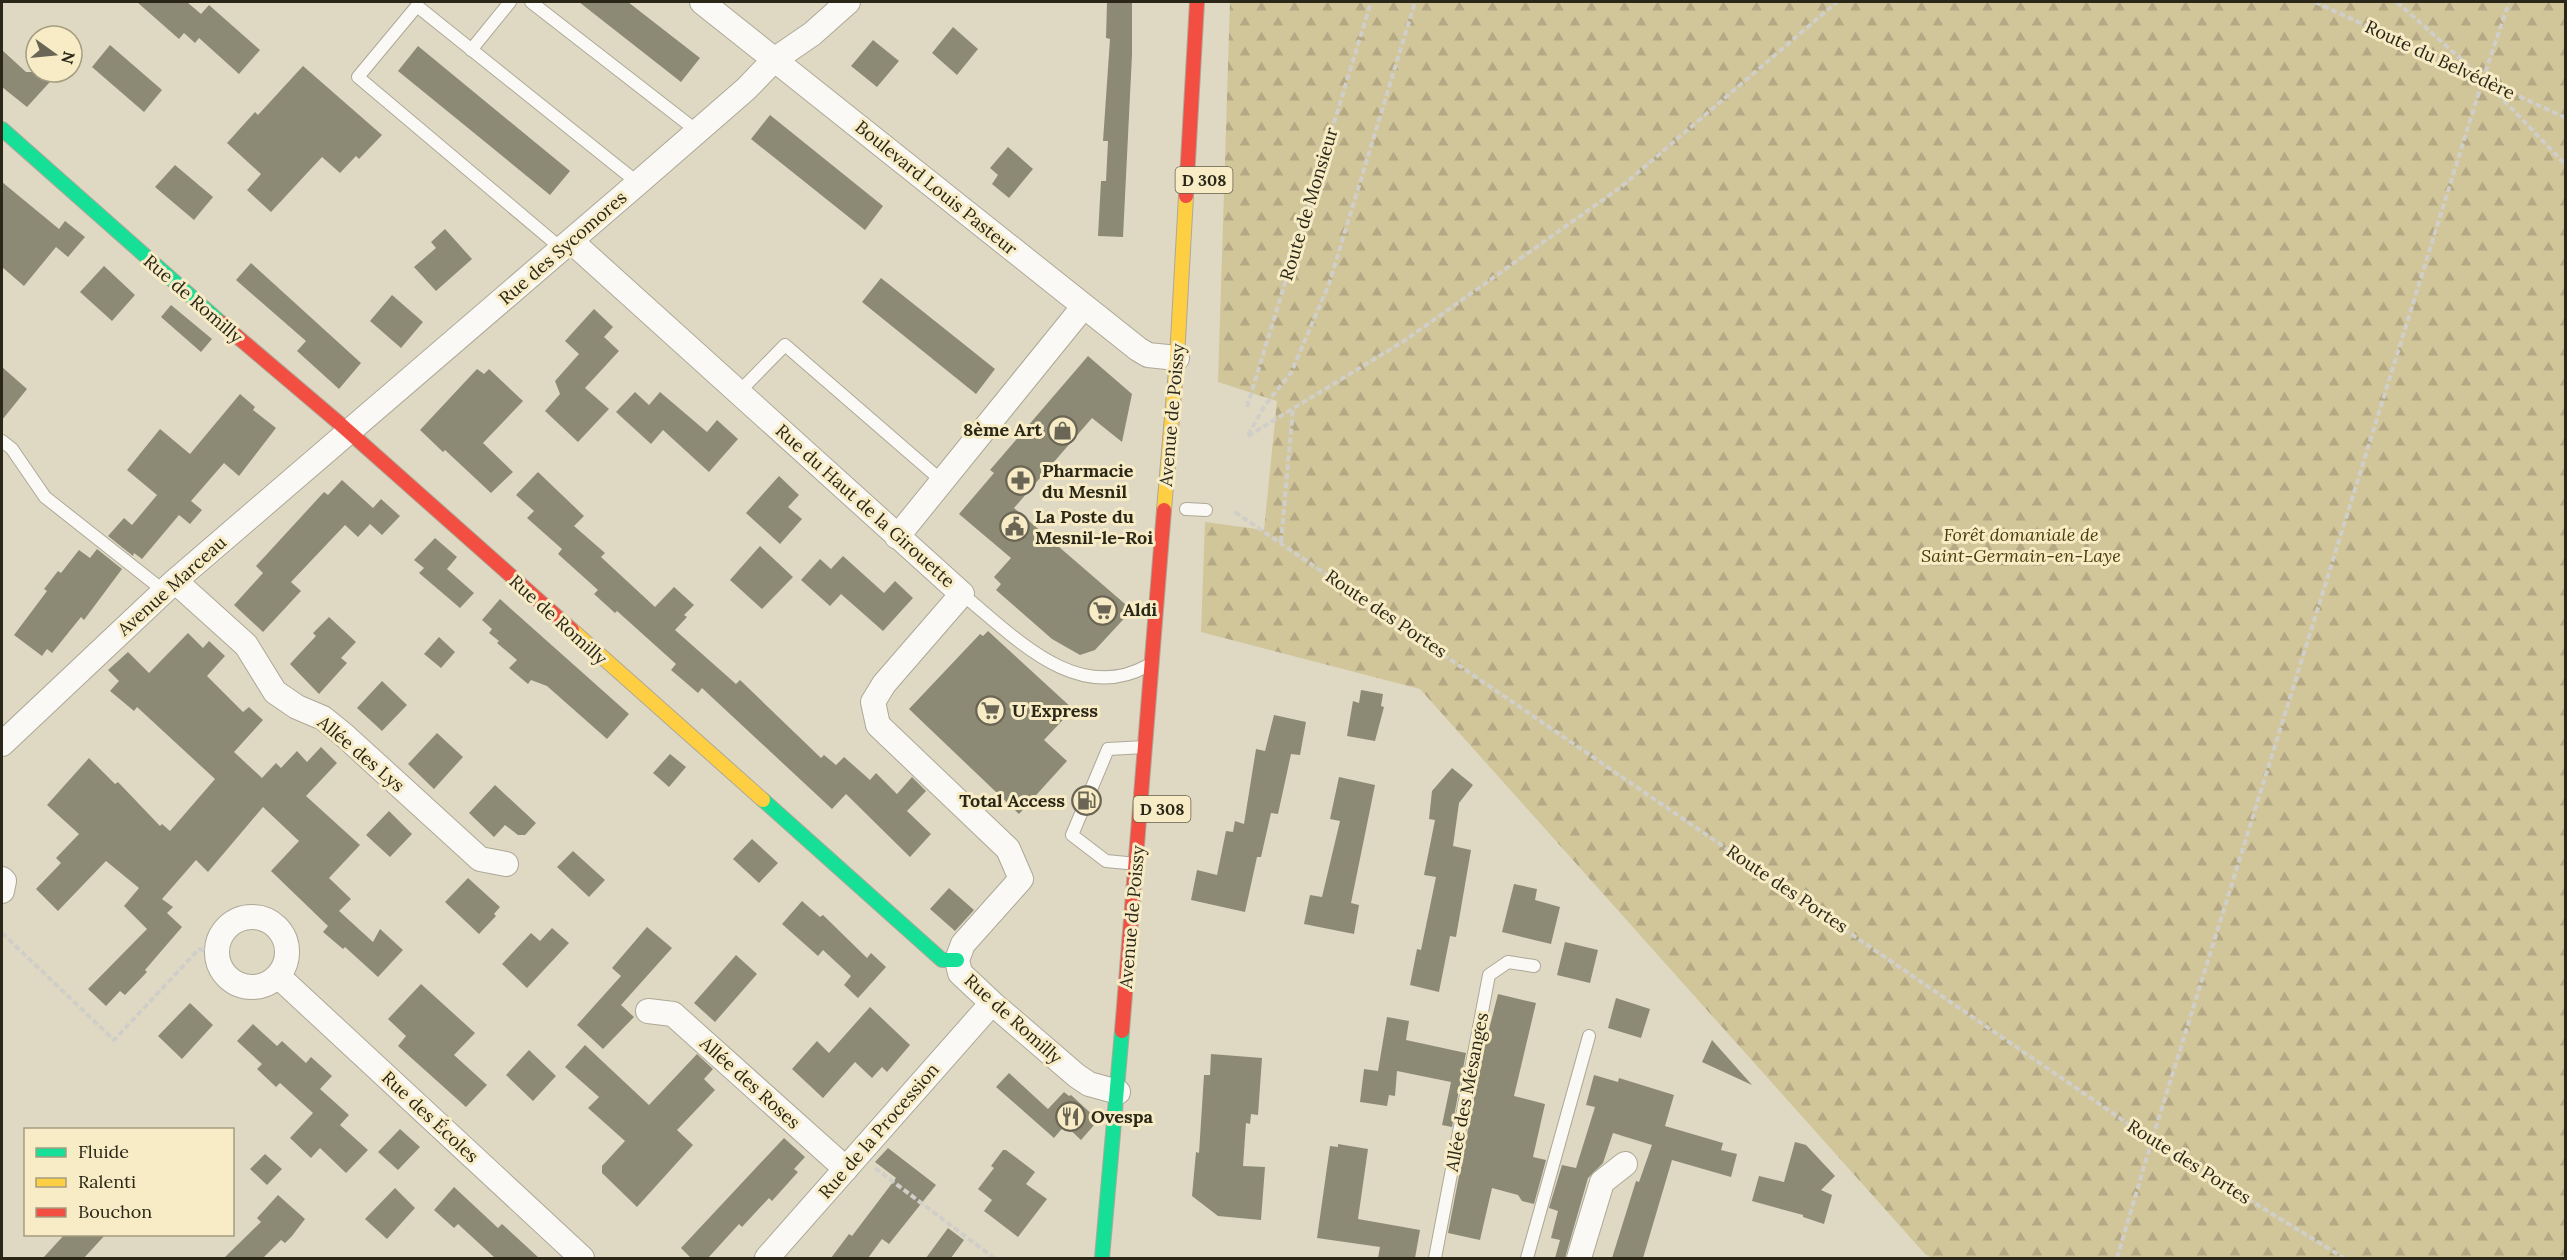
<svg xmlns="http://www.w3.org/2000/svg" width="2567" height="1260" font-family="Lora,serif">
<style>
.forest{fill:url(#forest-firs)}
.building{fill:#8c8a75}
.lines{fill:none;stroke-linecap:round;stroke-linejoin:round}
.lane-casing{stroke:#ada897;stroke-width:14}
.street-casing{stroke:#ada897;stroke-width:26}
.fast-casing{stroke:#ada897;stroke-width:16}
.slow-casing{stroke:#ada897;stroke-width:16}
.jam-casing{stroke:#ada897;stroke-width:16}
.path{stroke:#d0cec8;stroke-width:4;stroke-dasharray:6 3;stroke-linecap:butt}
.lane{stroke:#faf9f6;stroke-width:12}
.street{stroke:#faf9f6;stroke-width:24}
.fast{stroke:#16e098;stroke-width:14}
.slow{stroke:#ffcf43;stroke-width:14}
.jam{stroke:#f24e42;stroke-width:14}
.labels{text-anchor:middle;stroke-width:6;stroke-linejoin:round;paint-order:stroke}
.shield{fill:#f7ecc5;stroke:#68624c;stroke-width:1.5}
.shield-label{font-size:16px;font-weight:bold;fill:#2b2718}
.street-label{font-size:18px;fill:#2b2718;stroke:#f7ecc5}
.poi-label{font-size:18px;font-weight:bold;fill:#2b2718;stroke:#f7ecc5;text-anchor:start}
.park-label{font-size:18px;font-style:italic;fill:#483c09;stroke:#f7ecc5}
</style>
<defs>
<pattern id="forest-firs" width="22" height="20" patternUnits="userSpaceOnUse" patternTransform="scale(1.5)"><rect width="22" height="20" fill="#d1c59a"/><path d="M5 1l3.5 6h-7zM16 11l3.5 6h-7z" fill="#b4a984"/></pattern>
</defs>
<rect width="100%" height="100%" fill="#dfd9c3"/>
<path class="forest" d="M1230,2H2565V1258H1932L1925,1254L1420,689L1201,632L1205,522L1264,530L1277,401L1218,382Z"/>
<path class="building" d="M137,2H187L201,14L209,5L260,50L239,74L199,38L195,43L184,33L179,39Z
M579,2H628L700,58L681,82Z
M1107,2H1132V55L1123,237L1098,236L1101,181H1106L1108,141H1103L1110,39L1106,38Z
M953,27L978,49L957,75L932,53Z
M873,40L899,61L877,87L851,66Z
M110,45L162,90L144,112L92,67Z
M418,46L570,171L550,195L398,71Z
M2,50L26,72H59L27,107L2,87Z
M303,66L382,135L359,159L356,156L340,173L322,157L271,212L247,190L261,174L227,143L255,112L258,115Z
M770,115L883,206L865,230L751,139Z
M1008,147L1033,169L1009,198L992,184L998,175L990,168Z
M175,165L213,197L194,220L155,187Z
M2,182L59,229L65,221L85,237L68,257L56,247L24,286L2,267Z
M445,229L472,259L436,291L414,267L436,248L431,242Z
M251,263L361,363L339,389L297,351L306,341L236,280Z
M104,266L135,295L112,321L80,292Z
M881,278L995,369L976,394L862,302Z
M392,295L423,322L401,348L370,321Z
M171,305L212,339L201,352L161,317Z
M594,309L613,327L604,337L619,351L585,388L609,409L578,442L545,411L560,394L555,381L579,354L565,341Z
M1088,356L1132,394L1122,442L1092,418L1014,508L1132,610L1095,650L1080,655L1052,639L996,590L1001,584L994,577L1011,558L959,514L994,473L990,470Z
M2,367L27,389L2,420Z
M477,369L484,374L489,369L523,401L483,443L513,472L491,493L445,450L443,452L420,430Z
M635,392L649,405L660,392L707,432L717,420L738,439L709,472L663,430L651,444L616,412Z
M240,394L255,407L253,410L276,428L239,476L224,463L191,501L202,510L190,524L179,515L142,559L134,553L133,556L108,536L124,518L132,525L157,495L127,470L160,429L190,454Z
M538,472L584,516L574,526L605,553L601,557L655,607L674,587L694,605L684,615L687,617L675,630L736,684L740,680L821,758L824,755L836,765L844,757L870,780L876,773L897,794L912,777L926,791L907,811L931,834L910,857L846,794L832,809L702,688L698,693L671,670L676,664L617,611L615,613L594,594L598,590L558,554L562,549L527,518L534,511L516,495Z
M779,476L799,495L788,507L802,519L780,544L746,513Z
M342,480L373,508L381,499L400,516L382,535L370,524L358,537L345,525L291,582L301,591L263,632L234,605L263,573L256,566L324,492L328,495Z
M435,538L457,557L447,569L474,593L460,608L419,573L424,568L414,560Z
M760,546L793,577L762,609L730,580Z
M97,549L122,569L84,620L81,617L52,653L47,649L42,656L14,635L47,591L44,589L58,571L61,573L79,550L90,558Z
M843,556L884,593L895,581L913,598L883,631L841,594L830,606L801,580L820,559L831,569Z
M500,599L629,714L607,739L547,686L531,680L528,684L509,668L517,660L497,643L499,641L489,633L492,629L482,620Z
M329,617L356,642L341,658L347,663L319,694L290,664L316,636L313,633Z
M988,631L1073,709L1044,740L1067,761L1019,814L909,709L980,634L983,636Z
M188,633L203,648L209,641L225,656L207,676L243,712L249,707L263,720L234,752L262,778L276,763L281,768L297,751L307,762L321,747L337,763L306,796L360,845L329,878L351,899L339,911L373,942L380,929L403,950L378,977L345,947L343,949L323,932L328,926L271,871L299,841L263,807L208,872L196,860L162,899L173,907L167,913L182,927L145,970L147,972L125,995L120,991L106,1006L88,989L147,929L124,906L139,888L106,861L58,911L36,889L61,863L56,858L79,834L47,805L89,758L115,784L118,782L160,826L162,824L170,831L215,779L137,707L134,711L110,691L119,681L108,670L128,652L149,673Z
M439,637L455,652L441,668L424,654Z
M382,681L407,705L382,731L357,708Z
M1361,690L1383,694L1381,706L1384,707L1375,741L1347,736L1353,701L1359,703Z
M1274,715L1306,722L1300,755L1291,754L1278,814L1271,813L1261,857H1257L1245,912L1191,900L1197,870L1217,875L1226,831L1233,832L1235,821L1244,824L1256,749L1265,751Z
M437,733L463,757L434,789L408,764Z
M670,754L686,767L669,787L653,773Z
M1452,768L1473,785L1459,803L1453,846L1471,850L1456,937L1450,936L1439,992L1410,985L1417,949L1421,950L1436,877L1424,875L1435,820L1429,819L1432,791Z
M1339,777L1375,785L1351,903L1359,905L1354,934L1304,924L1310,895L1322,897L1340,821L1330,819Z
M495,785L536,823L525,835H518L505,825L494,837L469,813Z
M389,811L412,834L390,857L366,835Z
M752,839L778,863L759,883L733,859Z
M573,851L605,880L589,897L557,867Z
M468,878L500,907L494,914L496,916L479,934L445,902Z
M1514,884L1537,889L1535,900L1560,907L1551,944L1502,932Z
M949,888L974,910L955,931L930,909Z
M802,901L820,917L823,915L867,958L871,953L886,967L858,998L844,985L851,976L823,950L818,956L782,924Z
M647,927L672,948L621,1005L634,1017L603,1049L577,1025L621,976L612,968Z
M552,928L569,943L527,988L502,964L531,933L540,941Z
M1565,942L1598,950L1590,983L1557,975Z
M736,955L757,974L715,1022L694,1003Z
M421,984L475,1033L454,1055L487,1085L466,1107L398,1046L406,1036L388,1019Z
M1498,994L1536,1003L1514,1096L1545,1104L1533,1157L1546,1160L1534,1204L1522,1201L1518,1195L1492,1188L1480,1240L1448,1233L1482,1057Z
M1616,998L1650,1009L1641,1038L1608,1028Z
M190,1003L213,1025L182,1059L158,1036Z
M870,1007L910,1045L887,1072L882,1067L872,1078L855,1062L823,1098L792,1069L817,1041L829,1053Z
M1387,1017L1409,1021L1406,1040L1466,1053L1452,1127L1442,1125L1451,1082L1397,1071L1395,1096L1389,1095L1387,1106L1360,1102L1364,1069L1378,1071Z
M253,1024L277,1046L282,1041L306,1063L311,1057L332,1076L320,1089L349,1115L340,1125L368,1150L346,1173L320,1148L311,1158L290,1138L313,1113L280,1083L276,1087L257,1069L262,1064L237,1041Z
M1712,1040L1752,1085L1702,1062Z
M585,1045L649,1105L697,1054L713,1069L704,1079L715,1090L677,1130L693,1145L637,1207L602,1173V1166L625,1141L588,1108L599,1097L565,1067Z
M529,1050L556,1076L533,1101L506,1075Z
M1211,1054L1262,1058L1258,1115L1251,1114L1250,1124L1246,1123L1243,1166L1265,1167L1261,1220L1218,1216L1192,1196L1196,1152L1199,1153L1204,1075H1210Z
M1009,1073L1048,1109L1064,1092L1069,1096L1071,1095L1096,1118L1095,1124L1081,1140L1065,1125L1054,1138L996,1087Z
M1594,1075L1618,1082L1619,1078L1674,1095L1665,1126L1723,1143L1721,1150L1737,1154L1731,1177L1672,1160L1643,1258H1612L1636,1181L1639,1182L1652,1145L1613,1133L1603,1163L1588,1178L1565,1258H1555L1560,1240L1551,1238L1558,1211L1549,1208L1562,1165L1576,1168L1595,1107L1586,1105Z
M400,1129L420,1147L398,1170L378,1152Z
M784,1138L805,1157L794,1169L798,1172L772,1201L769,1198L742,1227L739,1224L708,1258H691L681,1248Z
M1795,1142L1806,1145L1835,1176L1821,1190L1832,1195L1824,1224L1803,1217V1215L1752,1201L1759,1176L1784,1182Z
M1338,1144L1368,1149L1358,1219L1420,1230L1415,1258H1378L1380,1247L1317,1238L1330,1146L1338,1147Z
M888,1148L936,1185L889,1244L882,1239L868,1258H831L849,1234L852,1236L896,1178L875,1162Z
M1003,1150H1006L1035,1172L1026,1184L1047,1199L1018,1237L984,1211L992,1200L978,1189L994,1168L991,1166Z
M265,1154L282,1169L267,1185L250,1169Z
M454,1187L498,1228L502,1224L539,1258H495L458,1224L454,1228L434,1210Z
M395,1188L415,1208L387,1239L365,1219Z
M278,1195L305,1219L292,1236L285,1243L281,1240L263,1258H224L261,1222L257,1218Z
M948,1228L964,1240L951,1258H926Z
M65,1234H106L84,1258H43Z"/>
<g class="lines">
<defs>
<path id="lane" d="M531,2L697,131
M471,50L510,2
M562,249L358,77L417,6L638,183
M738,393L785,345L942,481
M2,441L12,449L45,497L164,591
M1186,509L1206,510
M962,594C1014,636 1076,705 1147,666
M1137,864L1106,861L1072,835L1108,749L1145,747
M1435,1258L1489,975L1508,962L1534,966
M1527,1258L1589,1036"/>
<path id="street" d="M702,2L1138,349L1148,355L1177,358
M571,241L962,594L884,684L873,702L878,725L1008,849L1021,879L963,944L957,960L960,973L992,1003L1077,1076L1089,1084L1118,1092
M897,537L1084,306
M175,581L246,645L275,692L297,707L323,718L344,735L480,859L506,864
M2,744L175,581L638,183L746,89L774,60L812,34L848,2
M2,879L4,881L2,891
M217 952a35 35 0 1 1 70 0a35 35 0 1 1-70 0Z
M278,976L582,1258
M648,1011L673,1014L846,1169
M767,1258L992,1003
M1579,1258L1602,1182L1625,1164"/>
<path id="fast" d="M2,129L220,322
M763,800L942,960H957
M1102,1258L1122,1031"/>
<path id="slow" d="M1164,510L1177,358L1186,196
M572,630L763,800"/>
<path id="jam" d="M1186,196L1197,2
M220,322L339,423L572,630
M1122,1031L1164,510"/>
</defs>
<use href="#lane" class="lane-casing"/>
<use href="#street" class="street-casing"/>
<use href="#fast" class="fast-casing"/>
<use href="#slow" class="slow-casing"/>
<use href="#jam" class="jam-casing"/>
<path class="path" d="M2315,2L2566,118
M2397,2L2480,76
M2485,81L2566,165
M1247,407L1371,2
M1248,435L1265,405L1291,373L1329,284L1415,2
M1248,436L1404,341L1621,187L1837,2
M1235,512L2152,1140L2344,1258
M1281,542L1293,408
M2,933L114,1040L199,949L216,953
M875,1168L994,1258
M2117,1258L2152,1140L2483,79L2509,2"/>
<use href="#lane" class="lane"/>
<use href="#street" class="street"/>
<use href="#fast" class="fast"/>
<use href="#slow" class="slow"/>
<use href="#jam" class="jam"/>
</g>
<defs>
<symbol id="shop-ring" viewBox="-11 -11 22 22"><circle r="9.5" fill="#f7ecc5" stroke="#6a6554" stroke-width="1.5"/><path d="M-5-2.5h2.3a2.7 3.5 0 0 1 5.4 0H5L5.5 6h-11ZM-1.5-2.5h3a1.5 2.3 0 0 0-3 0Z" fill="#6a6554"/></symbol>
<symbol id="pharmacy-ring" viewBox="-11 -11 22 22"><circle r="9.5" fill="#f7ecc5" stroke="#6a6554" stroke-width="1.5"/><path d="M-2-6h4v4h4v4h-4v4h-4v-4h-4v-4h4Z" fill="#6a6554"/></symbol>
<symbol id="civic-ring" viewBox="-11 -11 22 22"><circle r="9.5" fill="#f7ecc5" stroke="#6a6554" stroke-width="1.5"/><path d="M-.6-6.5H3V-4.5H.6V-3L4-1V1h2V6H-6V1h2V-1L-.6-3ZM-1.2 2.5V6h2.4V2.5Z" fill="#6a6554"/></symbol>
<symbol id="supermarket-ring" viewBox="-11 -11 22 22"><circle r="9.5" fill="#f7ecc5" stroke="#6a6554" stroke-width="1.5"/><path d="M-6-5.5h2.5l.6 2H6L4.5 2H-2.5L-4.4-4H-6ZM-1.5 3.2a1.3 1.3 0 1 0 .1 0ZM3 3.2a1.3 1.3 0 1 0 .1 0Z" fill="#6a6554"/></symbol>
<symbol id="fuel-ring" viewBox="-11 -11 22 22"><circle r="9.5" fill="#f7ecc5" stroke="#6a6554" stroke-width="1.5"/><path d="M-5.5-6h7V0h2V4h1.3V-2.5L3-4.5l.8-.8L6-3V5H2.5V1h-1V6h-7ZM-4.2-4.7v3.2H.2V-4.7Z" fill="#6a6554"/></symbol>
<symbol id="restaurant-ring" viewBox="-11 -11 22 22"><circle r="9.5" fill="#f7ecc5" stroke="#6a6554" stroke-width="1.5"/><path d="M-5-6h1v4h1v-4h1v4h1v-4h1v5L-1.5 .5V6h-2V.5L-5-1ZM5-6V6H3V1.5H1.5Q1.5-4 5-6Z" fill="#6a6554"/></symbol>
</defs>
<g fill-rule="evenodd">
<use href="#shop-ring" x="1046" y="414" width="33" height="33"/>
<use href="#pharmacy-ring" x="1004" y="464" width="33" height="33"/>
<use href="#civic-ring" x="998" y="510" width="33" height="33"/>
<use href="#supermarket-ring" x="1086" y="594" width="33" height="33"/>
<use href="#supermarket-ring" x="974" y="694" width="33" height="33"/>
<use href="#fuel-ring" x="1070" y="784" width="33" height="33"/>
<use href="#restaurant-ring" x="1054" y="1100" width="33" height="33"/>
</g>
<g class="labels">
<g class="shield">
<rect x="1175.5" y="167" width="57" height="26" rx="4.5"/>
<rect x="1133.5" y="796" width="57" height="26" rx="4.5"/>
</g>
<g class="shield-label">
<text x="1204" y="186">D 308</text>
<text x="1162" y="815">D 308</text>
</g>
<g class="street-label">
<text transform="translate(2440 60) rotate(25)" y="6">Route du Belvédère</text>
<text transform="translate(936 188) rotate(39)" y="6">Boulevard Louis Pasteur</text>
<text transform="translate(1309 204) rotate(-73)" y="6">Route de Monsieur</text>
<text transform="translate(563 248) rotate(-41)" y="6">Rue des Sycomores</text>
<text transform="translate(193 299) rotate(41)" y="6">Rue de Romilly</text>
<text transform="translate(1172 415) rotate(-85)" y="6">Avenue de Poissy</text>
<text transform="translate(865 506) rotate(42)" y="6">Rue du Haut de la Girouette</text>
<text transform="translate(172 586) rotate(-42)" y="6">Avenue Marceau</text>
<text transform="translate(1386 614) rotate(34)" y="6">Route des Portes</text>
<text transform="translate(558 620) rotate(42)" y="6">Rue de Romilly</text>
<text transform="translate(361 754) rotate(40)" y="6">Allée des Lys</text>
<text transform="translate(1787 889) rotate(34)" y="6">Route des Portes</text>
<text transform="translate(1132 917) rotate(-85)" y="6">Avenue de Poissy</text>
<text transform="translate(1013 1019) rotate(42)" y="6">Rue de Romilly</text>
<text transform="translate(750 1083) rotate(42)" y="6">Allée des Roses</text>
<text transform="translate(1467 1092) rotate(-79)" y="6">Allée des Mésanges</text>
<text transform="translate(430 1117) rotate(43)" y="6">Rue des Écoles</text>
<text transform="translate(879 1131) rotate(-49)" y="6">Rue de la Procession</text>
<text transform="translate(2189 1162) rotate(32)" y="6">Route des Portes</text>
</g>
<g class="poi-label">
<text x="1042" y="436" text-anchor="end">8ème Art</text>
<text x="1042" y="477">Pharmacie<tspan x="1042" dy="21">du Mesnil</tspan></text>
<text x="1035" y="523">La Poste du<tspan x="1035" dy="21">Mesnil-le-Roi</tspan></text>
<text x="1123" y="616">Aldi</text>
<text x="1012" y="717">U Express</text>
<text x="1065" y="807" text-anchor="end">Total Access</text>
<text x="1091" y="1123">Ovespa</text>
</g>
<g class="park-label">
<text x="2021" y="541">Forêt domaniale de<tspan x="2021" dy="21">Saint-Germain-en-Laye</tspan></text>
</g>
</g>
<rect width="2567" height="1260" fill="none" stroke="#2b2718" stroke-width="6"/>
<rect x="24" y="1128" width="210" height="108" fill="#f7ecc5" stroke="#a59d80" stroke-width="1.5"/>
<rect x="36" y="1148" width="30" height="9" fill="#16e098" stroke="#a59d80" stroke-width="1.5"/>
<text x="78" y="1158" font-size="18" fill="#2b2718">Fluide</text>
<rect x="36" y="1178" width="30" height="9" fill="#ffcf43" stroke="#a59d80" stroke-width="1.5"/>
<text x="78" y="1188" font-size="18" fill="#2b2718">Ralenti</text>
<rect x="36" y="1208" width="30" height="9" fill="#f24e42" stroke="#a59d80" stroke-width="1.5"/>
<text x="78" y="1218" font-size="18" fill="#2b2718">Bouchon</text>
<g transform="translate(54 54) rotate(105)"><circle r="28" fill="#f7ecc5" stroke="#a59d80" stroke-width="1.5"/>
<path d="M0-4.5L10 22L0 15L-10 22Z" fill="#6a6554"/>
<text y="-9" font-size="16" font-weight="bold" text-anchor="middle" fill="#2b2718">N</text>
</g>
</svg>
